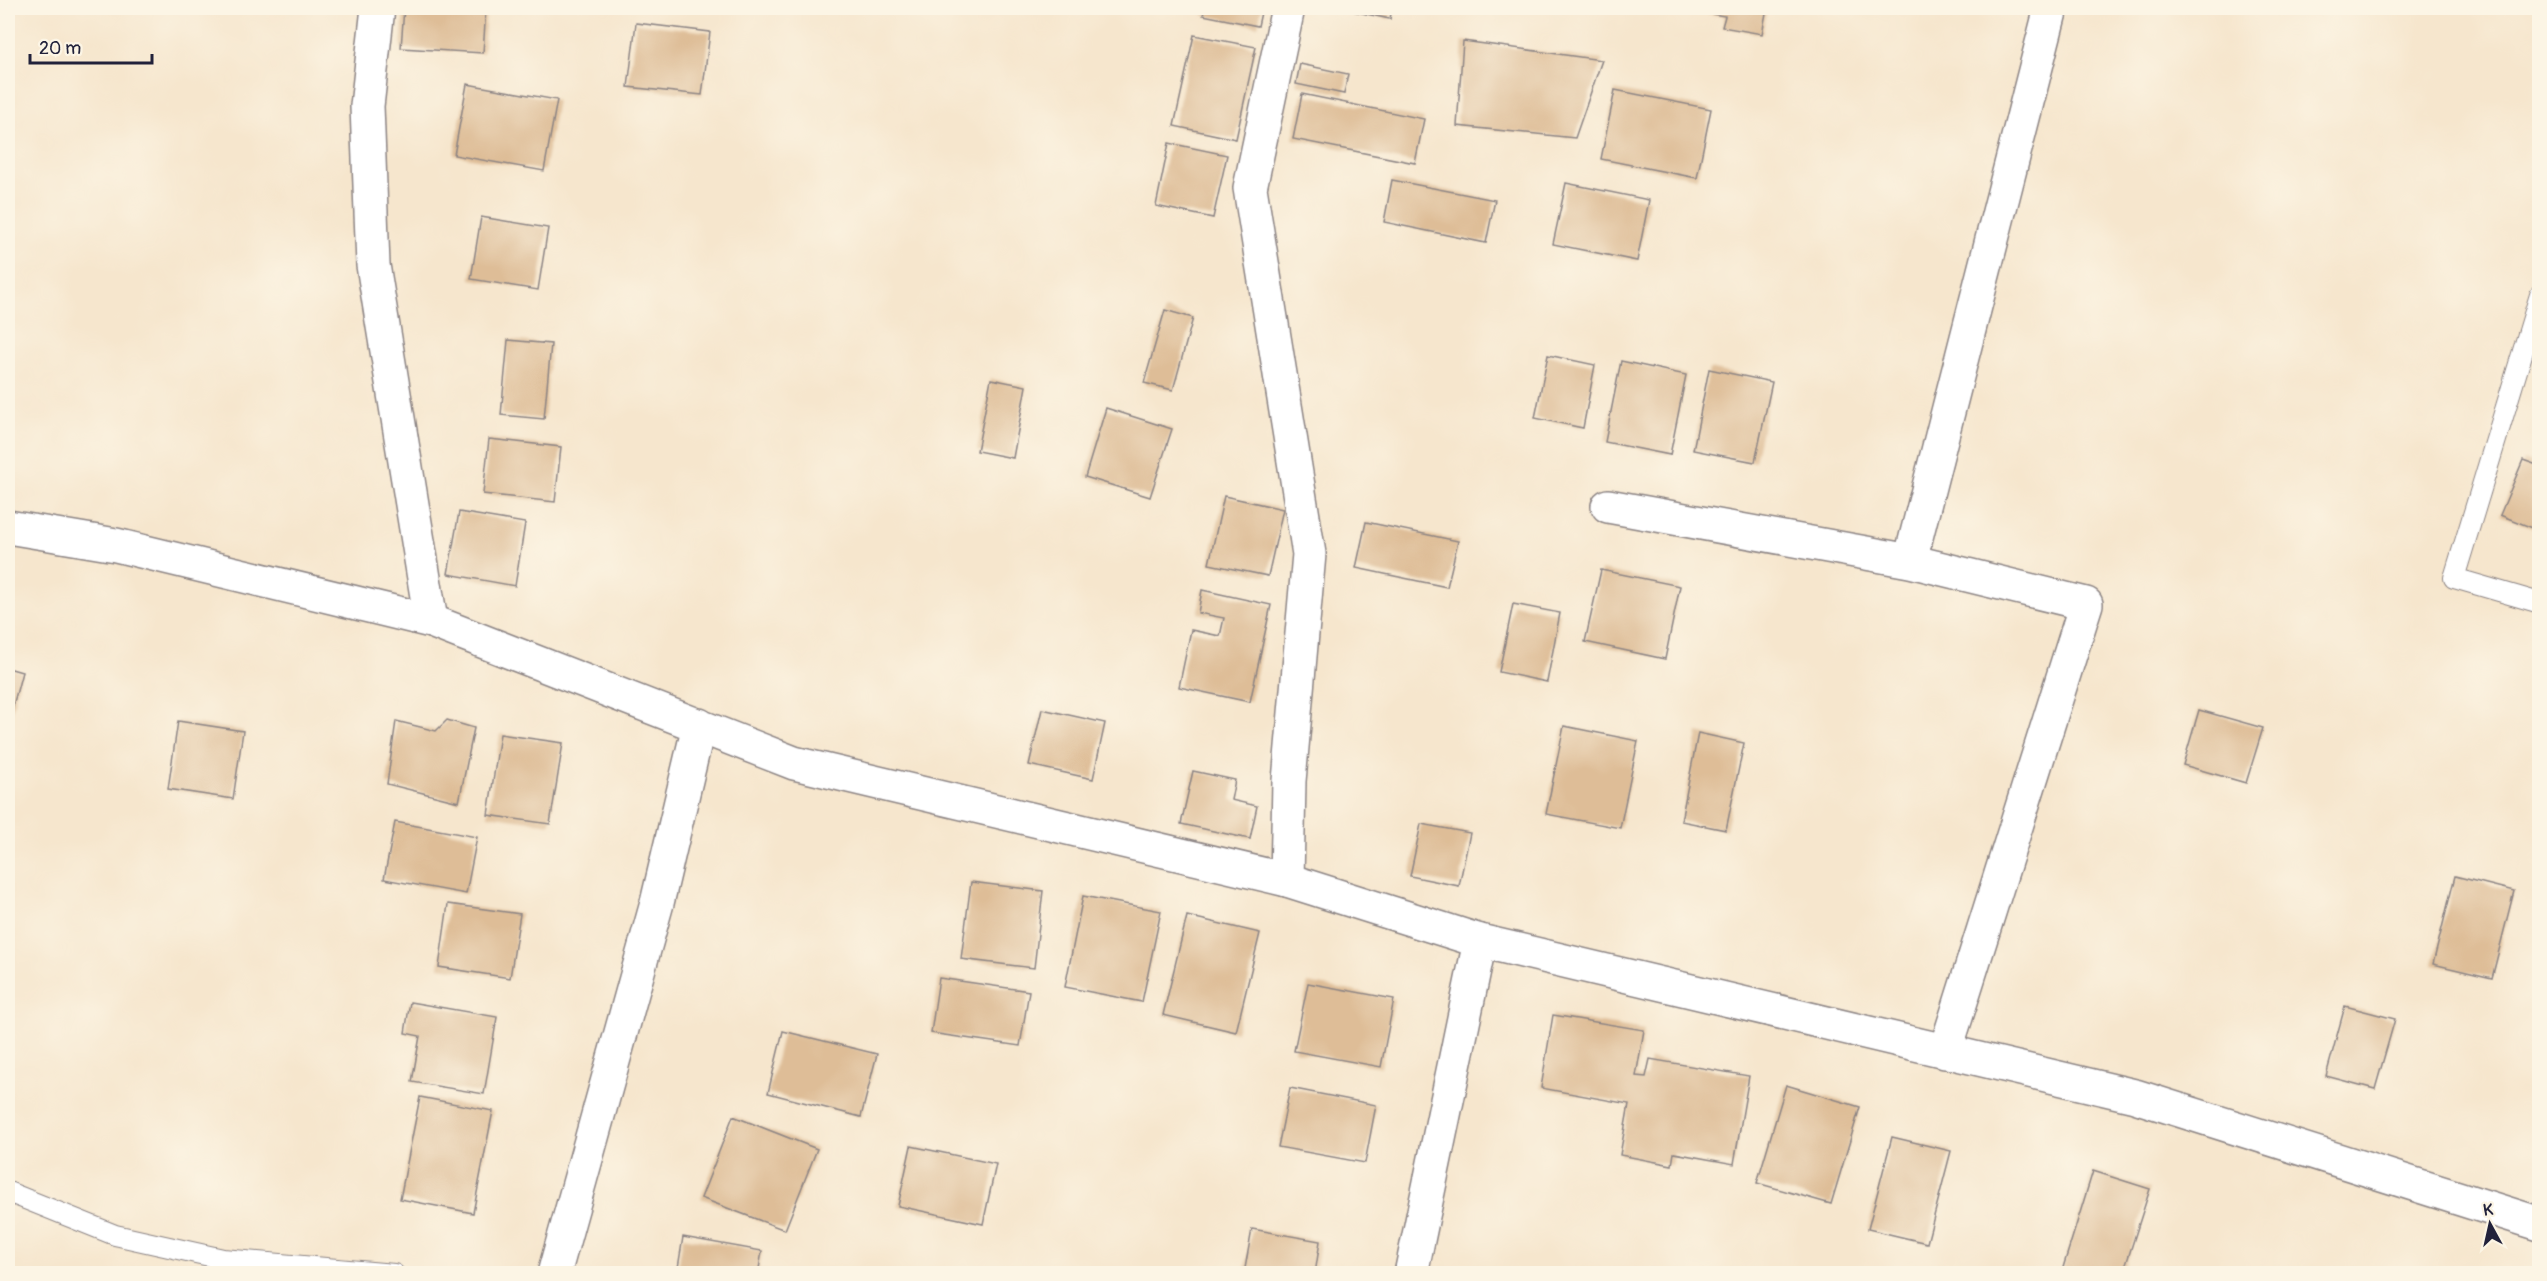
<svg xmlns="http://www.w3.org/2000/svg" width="2547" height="1281" font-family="Pangolin,sans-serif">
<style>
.building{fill:#debd97}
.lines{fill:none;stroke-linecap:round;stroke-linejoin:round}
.lane-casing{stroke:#8c8484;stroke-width:22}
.street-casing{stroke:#8c8484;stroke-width:36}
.secondary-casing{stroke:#8c8484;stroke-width:36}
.lane{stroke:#fff;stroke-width:20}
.street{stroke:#fff;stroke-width:33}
.secondary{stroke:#fff;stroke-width:33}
</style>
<rect width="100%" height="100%" fill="#fcf5e5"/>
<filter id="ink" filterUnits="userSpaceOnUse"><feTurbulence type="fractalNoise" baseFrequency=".0167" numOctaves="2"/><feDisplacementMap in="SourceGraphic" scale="12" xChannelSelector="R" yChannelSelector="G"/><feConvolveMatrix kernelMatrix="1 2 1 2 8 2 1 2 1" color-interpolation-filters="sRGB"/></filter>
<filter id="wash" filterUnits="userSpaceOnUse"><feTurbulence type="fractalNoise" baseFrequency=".008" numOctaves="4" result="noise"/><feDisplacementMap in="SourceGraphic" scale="24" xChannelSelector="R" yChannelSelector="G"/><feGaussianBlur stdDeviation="1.35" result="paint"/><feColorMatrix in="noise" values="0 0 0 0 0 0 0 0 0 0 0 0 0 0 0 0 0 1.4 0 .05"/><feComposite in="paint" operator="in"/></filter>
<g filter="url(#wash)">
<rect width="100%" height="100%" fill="#f6e6cd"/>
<g id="blocks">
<path class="building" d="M404,8H486L483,53L401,48Z
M1205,8H1262L1258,26L1203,15Z
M1339,8H1392L1390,19Z
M1699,8H1767L1762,34L1722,27L1725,16L1698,12Z
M636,23L710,32L702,95L628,87Z
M1194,35L1256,47L1236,139L1174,126Z
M1463,41L1602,60L1575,138L1457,126Z
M1300,64L1348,74L1344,94L1296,84Z
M467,84L557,100L544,171L454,155Z
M1615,90L1711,109L1697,178L1601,159Z
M1302,94L1424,119L1415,163L1293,139Z
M1169,143L1227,155L1213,218L1156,206Z
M1392,180L1495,200L1486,243L1384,222Z
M1566,183L1649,200L1637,261L1553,244Z
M481,217L548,228L538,290L471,279Z
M1165,310L1193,318L1173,390L1144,383Z
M508,340L551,344L544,419L501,415Z
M1548,355L1595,365L1583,428L1535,418Z
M1621,361L1686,375L1670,455L1605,442Z
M1709,369L1772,382L1755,462L1693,450Z
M991,379L1026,386L1013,458L977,451Z
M1106,408L1172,429L1150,497L1085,477Z
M489,439L561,447L555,502L483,494Z
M2523,460L2540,466V531L2500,515Z
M1224,496L1283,509L1268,576L1209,564Z
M459,512L525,523L515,586L448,574Z
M1366,522L1458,541L1447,587L1356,568Z
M1601,570L1680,586L1665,659L1585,642Z
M1202,590L1271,605L1250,702L1179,687L1191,630L1220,636L1224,618L1198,613Z
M1513,604L1560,613L1547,682L1499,672Z
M8,668L22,672L8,725Z
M1042,709L1105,723L1093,779L1029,765Z
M2199,710L2263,728L2246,783L2183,765Z
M447,720L474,728L459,802L387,784L396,721L436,731Z
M178,721L243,731L233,799L168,789Z
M1564,726L1638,741L1620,828L1546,814Z
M1698,733L1744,743L1726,830L1681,821Z
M500,734L563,743L550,824L488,815Z
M1193,771L1235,780L1231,800L1257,806L1250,839L1181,824Z
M395,822L477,837L466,894L384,879Z
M1421,824L1470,833L1459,886L1410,876Z
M2455,876L2514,891L2492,978L2433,964Z
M971,882L1043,891L1034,968L961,959Z
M1083,896L1161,911L1142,1002L1065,987Z
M448,904L520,914L510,978L439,967Z
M1187,916L1260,933L1236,1032L1163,1015Z
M939,978L1029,991L1020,1046L931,1033Z
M1308,983L1394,999L1381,1067L1294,1051Z
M410,1002L497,1017L484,1094L412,1082L420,1036L405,1033Z
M2345,1006L2395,1019L2375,1089L2326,1076Z
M1553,1015L1644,1030L1636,1076L1646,1077L1650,1059L1749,1076L1734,1164L1674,1153L1672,1165L1620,1155L1629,1104L1541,1088Z
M783,1031L877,1054L861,1117L768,1093Z
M1786,1085L1860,1107L1831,1204L1757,1183Z
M1290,1088L1376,1105L1365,1163L1278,1147Z
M420,1097L493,1111L473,1213L400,1199Z
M733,1116L817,1149L785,1230L701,1198Z
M1892,1137L1951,1151L1927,1243L1868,1229Z
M911,1146L996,1164L983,1224L898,1206Z
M2093,1171L2150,1189L2123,1274H2061Z
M1252,1229L1320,1241L1315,1274H1244Z
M683,1237L762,1251L759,1269L777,1274H677Z"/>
</g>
</g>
<g filter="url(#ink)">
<use href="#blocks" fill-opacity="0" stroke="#8c8484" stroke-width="1.5"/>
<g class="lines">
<defs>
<path id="lane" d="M2540,295L2454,578L2540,603
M8,1192L115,1235L223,1259L394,1274"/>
<path id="street" d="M378,8L367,106L373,265L431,621
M1608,506L1910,561L2086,604L1945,1052
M1910,561L2051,8
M1287,880L1289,781L1309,554L1250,188L1288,8
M1411,1274L1480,941"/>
<path id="secondary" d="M8,527L116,545L431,621L794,763L1287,880L1480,941L2135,1096L2540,1224
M554,1274L657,903L699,725"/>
</defs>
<use href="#lane" class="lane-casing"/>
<use href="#street" class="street-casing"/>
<use href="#secondary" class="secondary-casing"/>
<use href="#lane" class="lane"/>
<use href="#street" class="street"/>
<use href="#secondary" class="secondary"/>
</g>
</g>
<rect width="2547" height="1281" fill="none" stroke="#fcf5e5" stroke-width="30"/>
<g transform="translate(2490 1224) rotate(352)" stroke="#fcf5e5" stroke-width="4.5" paint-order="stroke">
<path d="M0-4.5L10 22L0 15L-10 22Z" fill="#22223b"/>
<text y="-9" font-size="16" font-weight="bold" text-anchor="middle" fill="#22223b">K</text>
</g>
<path d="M30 54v9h122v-9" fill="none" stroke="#22223b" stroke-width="3"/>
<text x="39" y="54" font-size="18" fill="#22223b" stroke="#fcf5e5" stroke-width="4.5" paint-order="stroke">20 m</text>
</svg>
